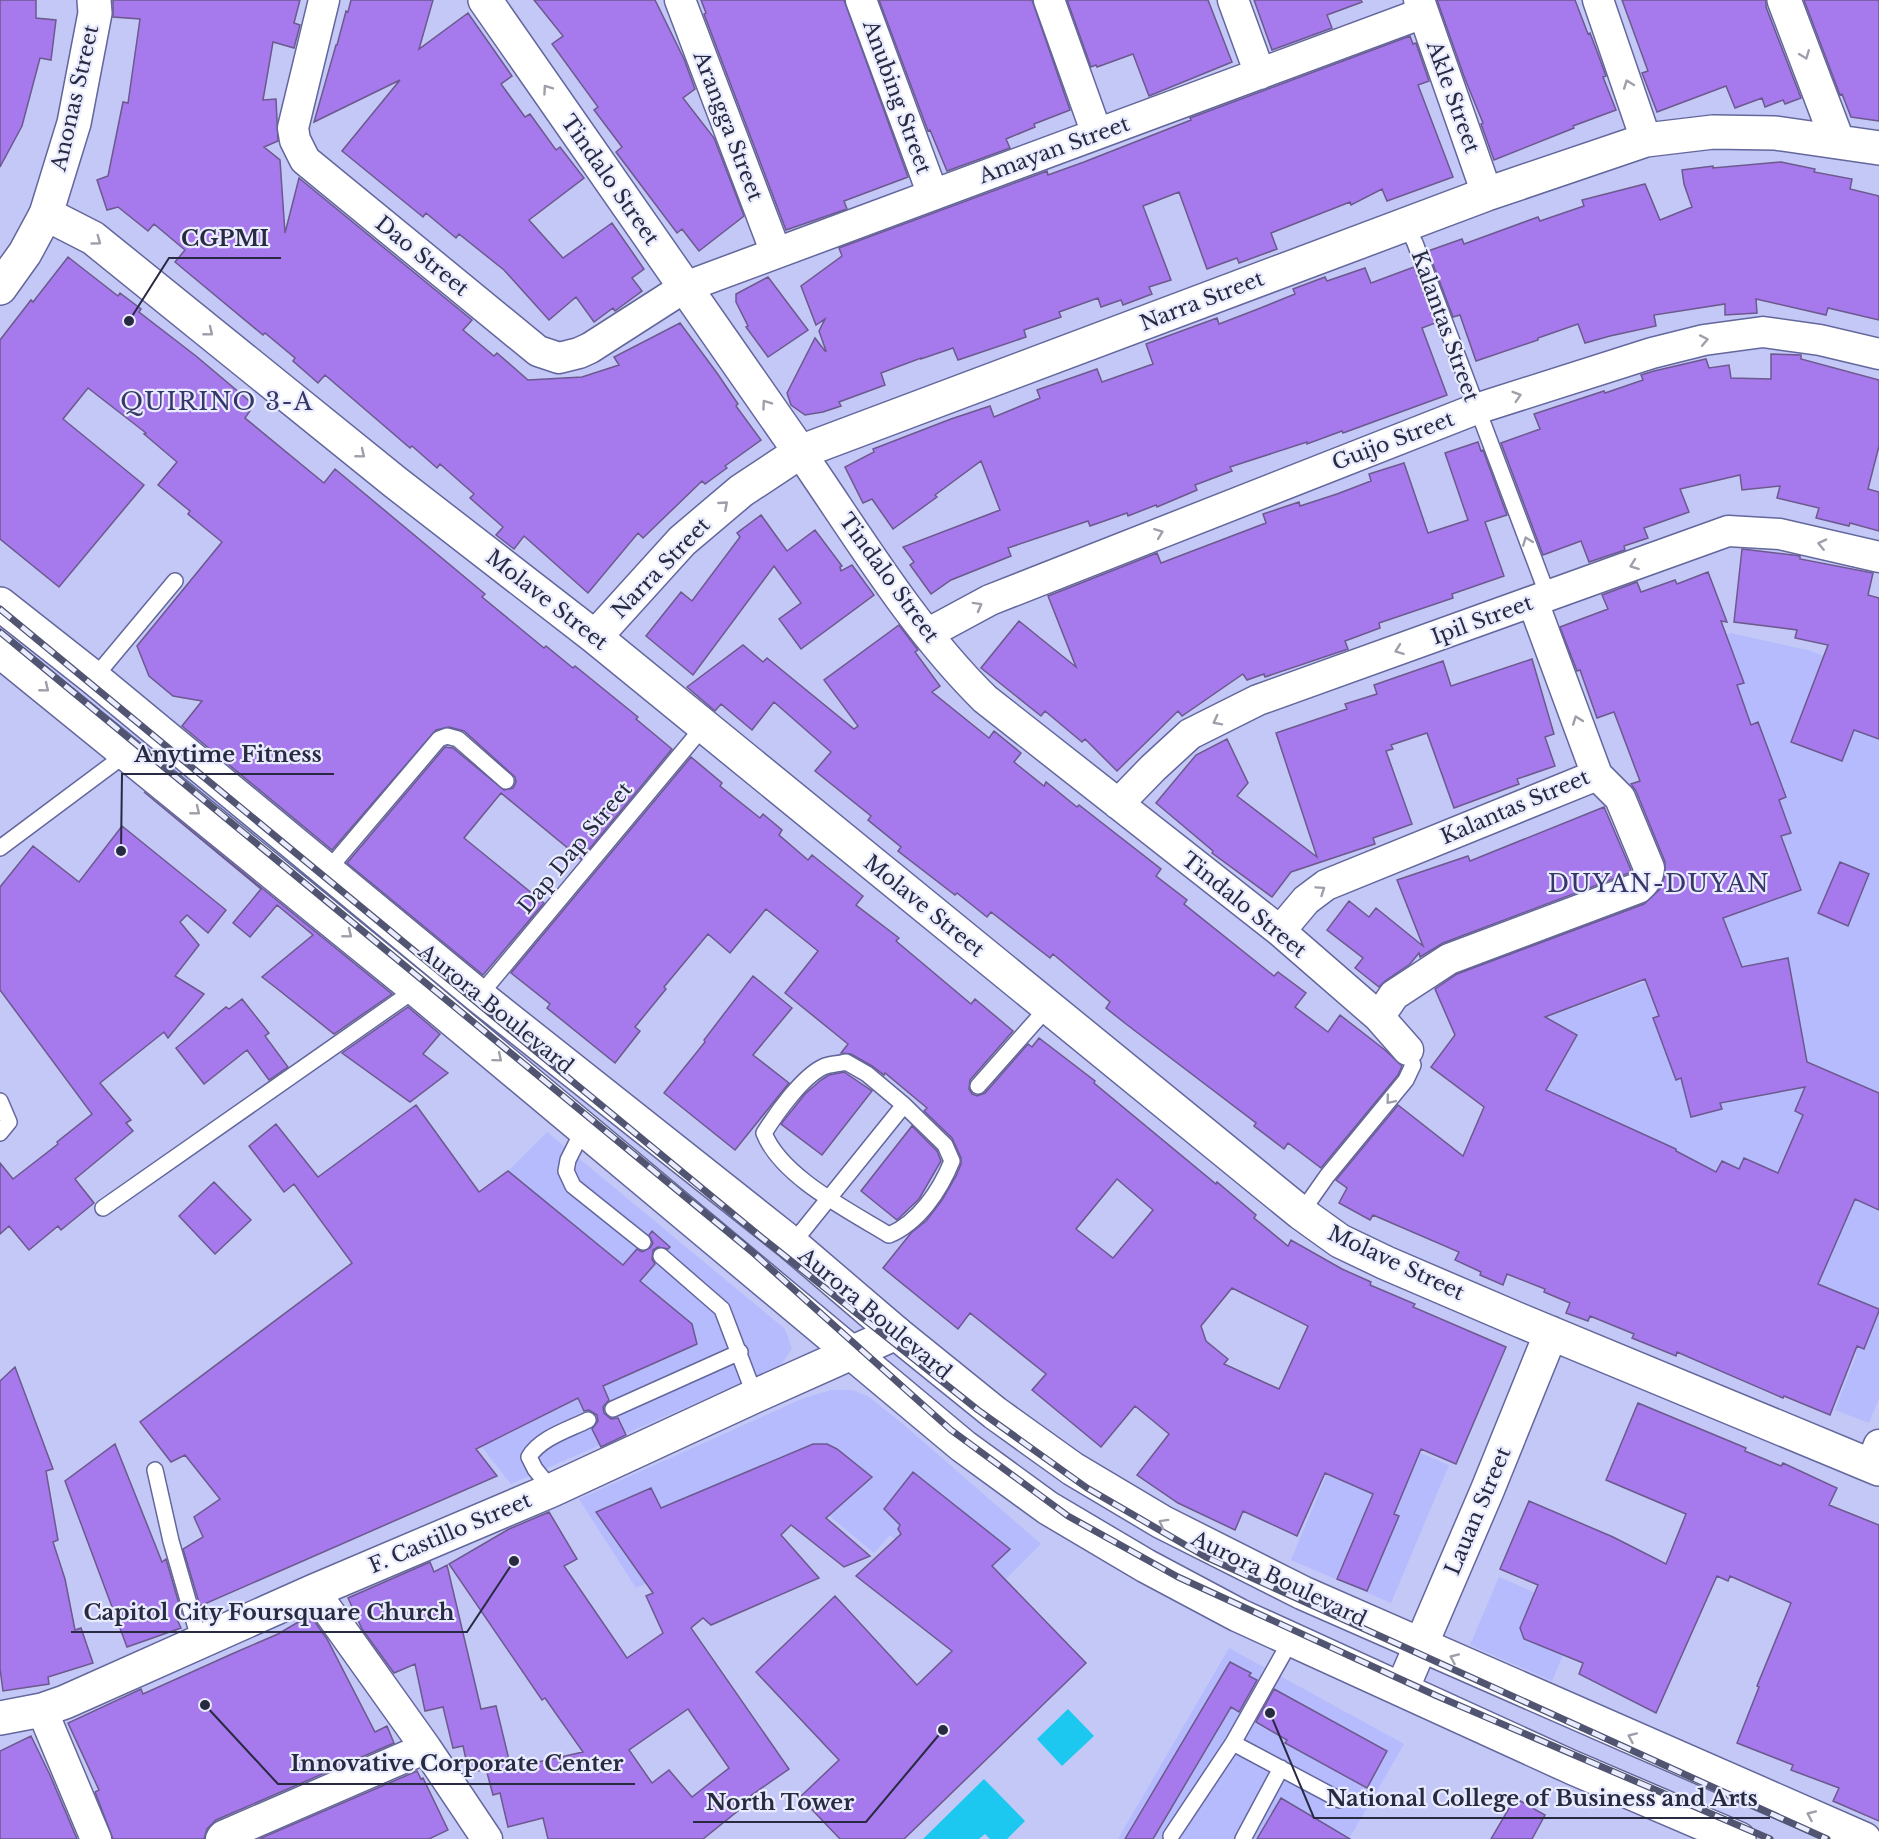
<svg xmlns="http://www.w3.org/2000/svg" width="1879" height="1839" font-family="'Libre Baskerville',serif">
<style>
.built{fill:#b5bbfd}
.water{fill:#1dc8f0}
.building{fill:#a679ed;stroke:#6c598d;stroke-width:1.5;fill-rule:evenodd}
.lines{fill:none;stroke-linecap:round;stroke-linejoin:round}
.service-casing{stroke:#63679c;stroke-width:18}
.minor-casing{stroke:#63679c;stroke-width:33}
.tertiary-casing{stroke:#63679c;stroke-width:36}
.secondary-casing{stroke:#63679c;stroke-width:36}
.primary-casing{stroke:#63679c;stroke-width:36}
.service{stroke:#fff;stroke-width:15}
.minor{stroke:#fff;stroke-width:30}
.tertiary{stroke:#fff;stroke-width:33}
.secondary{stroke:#fff;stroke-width:33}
.primary{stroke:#fff;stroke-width:33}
.rail-casing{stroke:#525572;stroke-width:7}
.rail{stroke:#e9ebfe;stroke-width:4.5;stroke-dasharray:14;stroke-linecap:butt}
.oneway{stroke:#9e9faa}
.labels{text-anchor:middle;stroke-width:4.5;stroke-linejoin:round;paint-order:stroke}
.street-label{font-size:21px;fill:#282a41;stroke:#e9ebfe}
.quarter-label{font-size:24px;letter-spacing:1.5px;fill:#363768;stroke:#e9ebfe}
.leader{fill:none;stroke:#282a41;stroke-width:2}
.callout-dot{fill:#282a41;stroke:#e9ebfe;stroke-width:2}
.callout-label{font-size:22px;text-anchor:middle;font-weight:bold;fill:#282a41;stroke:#e9ebfe;stroke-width:4.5;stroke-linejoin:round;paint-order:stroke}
</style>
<rect width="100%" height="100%" fill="#c3c8f7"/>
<path class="built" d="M1731,633L1811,651L1879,678V1398L1869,1423L1835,1410L1857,1353L1657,1268L1515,1131L1489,1038L1697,963L1665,659Z
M547,1132L785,1329L792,1349L780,1366L511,1484L352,1282L508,1171Z
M831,1390H853L869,1397L904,1425L1041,1544L978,1607L890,1535L874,1553L821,1509L636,1588L579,1499L804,1398Z
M1348,1423L1449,1465L1391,1603L1291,1560Z
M1499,1577L1581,1613L1552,1681L1470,1645Z
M1229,1648L1404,1744L1349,1839H1118Z"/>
<path class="water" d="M1068,1709L1094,1736L1062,1766L1037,1739Z
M984,1779L1025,1821L1007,1839H990L985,1834L979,1839H923Z"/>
<path class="building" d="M0,0H36V18L56,20L51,60L40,58L22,126L0,167Z
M113,0H300L294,23L300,25L294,48L273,42L263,100L276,99L278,141L264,147L280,160L285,233L299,178L472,320L463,330L494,356L497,353L528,380L582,377L619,365L614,357L680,323L717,373L738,404L736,406L761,440L725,466L727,468L705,484L702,481L643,538L638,533L588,593L524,536L514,549L496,535L503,527L470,498L474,494L440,464L437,468L412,446L410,448L325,375L318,383L293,361L295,358L265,333L263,335L175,262L185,250L154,224L148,231L118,207L107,210L97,180L108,176L123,102L128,103L140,19L113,17Z
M351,0H433L419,49L468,13L512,76L501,84L525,117L530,114L556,150L560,147L584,178L529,220L563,258L612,223L644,269L632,278L642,291L615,311L613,308L594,322L576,297L549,320L504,270L459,234L456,238L426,213L423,217L342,151L400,80L314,122L336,45H337L346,11L348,12Z
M534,0H655L684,59L695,89L683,98L714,138L744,216L699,251L682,229L677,233L616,152L622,147L594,110L598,107L552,44L563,36Z
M701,0H844L908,177L844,201L847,209L786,230L704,14L706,13Z
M879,0H1032L1070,110L1034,124L1035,127L1006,139L1010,148L947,171L930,130L928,131Z
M1067,0H1208L1232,62L1149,96L1133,54L1097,67L1096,65L1091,67Z
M1254,0H1361L1362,2L1327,15L1332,28L1272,50Z
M1437,0H1575L1588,34L1590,33L1598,54L1606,76L1603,77L1616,110L1573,126L1574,128L1494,160L1481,124L1483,123L1465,79Z
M1622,0H1766V7L1801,98L1785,104L1783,100L1765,107L1762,98L1735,108L1726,86L1657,112L1642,73L1648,71Z
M1804,0H1879V121L1851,117L1842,94L1840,95Z
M1410,36L1413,44L1416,43L1429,81L1418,85L1453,177L1387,201L1382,189L1351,205L1350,202L1271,233L1277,249L1239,263L1237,258L1207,269L1179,192L1143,206L1171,280L1149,287L1152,294L1123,305L1121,300L1101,307L1098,298L1059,312L1061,317L1024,330L1026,337L958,360L953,348L921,359V358L881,373L885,385L839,402L841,406L823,412L805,415L791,405L787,393L815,338L825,351H826L819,331L825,319L816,325L801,286L842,256L839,248L1047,171L1048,175L1084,162L1191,120L1190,118Z
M1781,162L1815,169L1814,172L1852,179L1850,189L1879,196V320L1828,308L1826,315L1756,299L1757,313L1725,315V304L1654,315L1656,326L1610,336L1585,343L1578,324L1538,338V340L1476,361L1460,315L1453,317L1428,251L1462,239L1464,244L1538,217L1540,221L1584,206L1582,200L1645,184L1660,220L1692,207L1684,184L1682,170L1713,166V168Z
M68,257L118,296L120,293L141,309L139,312L196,356L254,405L245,418L324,483L335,469L485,594L482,597L544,648L546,646L573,668L575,666L638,717L636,719L672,749L581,859L501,793L464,838L544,903L483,975L347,863L445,747L453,748L504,790L513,788L516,782L515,777L464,731L449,727L436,730L332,850L182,726L202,701L173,696L149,676L137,646L222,542L188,514L190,511L158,485L177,462L144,434L146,433L88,388L63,419L144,485L59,587L0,539V340L31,300L33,302Z
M1414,267L1435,323L1422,328L1447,395L1343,433L1342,431L1307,444V442L1230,467L1232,471L1195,485L1197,490L1157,507L1156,505L1128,516L1127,513L1090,526L1088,521L1008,548L1011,556L951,580L931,594L910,565L914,562L903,547L1000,510L981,461L935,495L937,497L893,529L872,499L863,503L845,467L874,452L873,449L951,419L990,406L994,417L1040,398L1037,390L1097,369L1102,382L1153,364L1146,344L1217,318L1219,324L1258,309L1295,294L1293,289L1325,277L1327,281L1365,268L1371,283Z
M768,277L808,330L768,357L746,327L748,326L736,302V294Z
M1771,354L1801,355V359L1879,380V446L1868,489L1879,492V531L1850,523L1849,526L1816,518L1819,508L1777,498L1780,486L1742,490L1740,475L1680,489L1689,512L1644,528L1648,538L1624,546L1625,550L1589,562L1581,541L1543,555L1501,443L1540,429L1534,414L1604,391L1605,393L1643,380L1641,375L1654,371L1706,359L1709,368L1729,365L1731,378L1771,379Z
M1478,442L1481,451L1483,450L1507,515L1485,522L1504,576L1452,594L1453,598L1379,623L1380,628L1345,641L1348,649L1265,677L1264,674L1247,680L1243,674L1182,716L1178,711L1117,771L1085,739L1082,742L1045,711L1041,716L981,668L1019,621L1076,667L1048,596L1157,553L1161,563L1266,523L1263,514L1299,502L1300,506L1337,494L1371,481L1369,474L1404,463L1428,533L1468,520L1445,453Z
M761,515L787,551L815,530L842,566L840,567L841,571L852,565L874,595L801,649L779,619L801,603L774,566L693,675L646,636L681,592L692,601L740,537L737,533Z
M1742,549L1793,555L1800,556V559L1873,573L1868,595L1879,598V739L1854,730L1842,761L1791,742L1828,645L1795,638L1797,630L1734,622Z
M1708,572L1727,622L1721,621L1744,683L1737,685L1751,725L1758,722L1786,797L1779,800L1791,833L1781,836L1801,890L1723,918L1742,967L1788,958L1807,1062L1879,1093V1210L1855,1199L1818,1284L1879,1309V1311L1864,1349L1857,1346L1830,1415L1784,1396L1783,1398L1677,1352L1676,1356L1632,1338L1634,1334L1590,1316L1588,1321L1566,1313L1570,1303L1544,1292L1545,1289L1507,1274L1503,1285L1480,1275L1481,1272L1455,1260L1459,1252L1373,1215L1370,1220L1339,1203L1347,1188L1336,1180L1398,1105L1463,1156L1484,1107L1431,1067L1455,1035L1435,989L1457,974L1644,904L1660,889L1665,875V862L1636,791L1631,784L1640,781L1614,712L1597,718L1580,670L1577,671L1560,627L1608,609L1602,595L1637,582L1641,592L1675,580L1677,584ZM1645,979L1659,1016L1653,1018L1676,1080L1681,1078L1691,1117L1722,1109L1720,1103L1805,1087L1795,1111L1803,1115L1778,1173L1744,1158L1739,1169L1722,1161L1716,1172L1676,1151V1149L1546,1090L1577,1035L1545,1017Z
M899,625L918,650L915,652L940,686L932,692L989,738L994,731L1021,753L1014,762L1044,786L1046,782L1077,807L1079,805L1161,869L1156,876L1187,900L1184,904L1274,976L1278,972L1306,993L1295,1007L1328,1032L1340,1015L1385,1050L1402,1066L1398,1075L1321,1168L1288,1143L1284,1149L1254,1126L1256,1123L1126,1024L1106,1008L1110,1002L1053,954L1050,958L991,912L987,917L957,893L955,895L898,851L901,847L868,820L871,816L815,771L831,752L774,702L752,730L721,704L715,711L687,687L743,645L763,662L767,658L854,729L858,726L824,680Z
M1532,659L1554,734L1545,737L1555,766L1517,779L1519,784L1454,808L1427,733L1391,745L1393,749L1386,751L1412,824L1373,838L1375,844L1291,872L1272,897L1212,853L1213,851L1156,803L1196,755L1227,739L1248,783L1237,796L1317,857L1276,733L1347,709L1345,704L1377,694L1374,685L1443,661L1451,686Z
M691,757L722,783L720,786L760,818L763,814L782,830L779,835L808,860L812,855L863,896L856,905L899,938L896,941L971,1004L975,999L1013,1031L970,1080L969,1089L972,1094L977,1096L985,1093L1028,1044L1032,1047L1039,1038L1095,1081L1094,1083L1216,1184L1217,1182L1256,1215L1254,1218L1288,1246L1291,1240L1342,1269L1371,1282L1370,1285L1415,1304L1413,1307L1506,1347L1456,1464L1421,1449L1394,1514L1399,1516L1367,1591L1337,1579L1373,1494L1325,1473L1297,1536L1243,1511L1235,1530L1178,1503L1137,1475L1169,1434L1135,1406L1101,1447L1032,1390L1046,1374L970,1313L958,1329L883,1268L911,1233L926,1221L942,1200L956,1176L961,1164V1158L952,1138L924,1111L927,1108L885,1073L884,1075L872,1066L851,1054L841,1053L848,1044L785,993L818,951L766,909L730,953L708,934L664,987L666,989L635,1027L640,1031L615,1063L547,1008L550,1004L511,973ZM1117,1179L1153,1210L1113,1258L1076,1229ZM1232,1288L1308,1326L1279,1389L1224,1364L1228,1359L1206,1341L1201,1326Z
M144,792L392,994L334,1034L275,987L262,977L313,935L277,905L250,937L233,923L261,889Z
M1604,807L1631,870L1629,873L1443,943L1420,957L1419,953L1410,964L1385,981L1379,987L1355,968L1363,958L1327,930L1349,901L1369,917L1376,908L1423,946L1397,880L1468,856L1470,861Z
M122,826L226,910L208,933L187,915L180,922L199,945L175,976L204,994L168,1038L164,1032L100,1083L131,1120L126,1123L133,1131L75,1179L94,1203L61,1230L58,1226L29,1250L9,1226L0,1234V1163L13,1179L58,1144L57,1142L92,1114L0,990V887L33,846L79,882Z
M1840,862L1869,874L1848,926L1818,913Z
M753,976L792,1008L753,1055L789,1083L735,1150L664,1093L705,1042L704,1040Z
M242,999L269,1033L265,1036L288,1067L269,1080L247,1050L204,1084L176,1048L226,1007L229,1009Z
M408,1007L440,1034L423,1054L448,1073L410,1102L342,1053Z
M844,1072L872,1091L822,1155L781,1124L805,1094L821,1080L829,1075Z
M416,1105L479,1192L508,1171L623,1265L637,1249L642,1252L650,1248L653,1243L649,1235L652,1231L670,1247L668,1249L658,1247L653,1250L652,1259L655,1264L640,1281L692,1324L697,1344L603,1386L609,1400L603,1407L604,1413L611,1419L618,1418L626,1435L601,1447L592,1429L598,1421L597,1415L589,1410L584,1411L578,1398L476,1449L497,1476L200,1606L183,1549L203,1537L194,1517L220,1499L185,1455L171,1462L140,1422L352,1263L294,1184L284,1192L249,1146L276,1124L318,1177Z
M912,1126L937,1151L941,1161L919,1199L897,1220L861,1191Z
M214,1182L251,1220L215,1254L179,1216Z
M15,1367L53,1469L46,1471L58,1540L53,1542L65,1579L75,1630L81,1628L93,1663L48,1677L49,1684L3,1691L0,1669V1381Z
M1638,1403L1746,1448L1745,1451L1781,1466L1783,1463L1837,1488L1829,1505L1879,1525V1821L1833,1801L1839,1788L1791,1770L1793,1765L1737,1743L1759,1687L1757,1686L1791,1603L1730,1576L1728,1581L1717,1576L1656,1713L1579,1674L1583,1663L1524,1639L1520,1628L1538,1585L1500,1569L1529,1501L1613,1537L1666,1564L1686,1514L1606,1480Z
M115,1444L162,1562L166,1559L182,1614L176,1617L181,1628L127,1647L65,1481Z
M813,1444H827L837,1449L872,1477L826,1518L870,1556L844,1567L791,1525L781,1535L819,1578L711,1625L703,1618L691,1628L789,1769L736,1806L739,1810L703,1839H548L543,1818L508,1827L500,1793L493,1795L486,1769L469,1773L463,1746L453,1748L443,1707L425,1711L415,1664L394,1673L362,1629L348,1598L430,1562L434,1572L447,1565L481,1709L496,1706L511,1768L583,1752L545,1698L542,1700L449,1564L509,1529L549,1512L577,1559L564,1566L627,1658L663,1633L646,1596L653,1593L596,1512L651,1488L661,1508ZM688,1709L729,1768L692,1797L669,1770L652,1783L629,1750Z
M913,1472L1010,1549L992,1566L1086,1663L904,1839H840L800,1797L839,1760L756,1672L835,1596L917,1685L952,1651L856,1576L901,1534L898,1529L900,1525L884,1509Z
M310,1615L327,1639L375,1732L387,1726L394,1743L216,1820L207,1829L204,1839H113L95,1792L99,1790L68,1723L141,1689L143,1694L234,1653L278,1634Z
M1230,1662L1251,1673L1249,1676L1257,1680L1239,1712L1231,1707L1153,1839H1125Z
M1274,1689L1387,1751L1367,1788L1285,1743L1287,1740L1256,1722Z
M31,1736L50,1775L77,1839H0V1751Z
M417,1771L421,1779L423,1778L448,1830L429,1839H259Z
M1281,1798L1350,1839H1257Z
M1515,1798L1545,1815L1532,1839H1491Z"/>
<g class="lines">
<defs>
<path id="service" d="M1406,225L1415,243L1548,596
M94,678L175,581
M0,848L126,754
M327,871L439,739L447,736L458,739L506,781
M479,996L704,726
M978,1086L1048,1007
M0,1101L9,1122L0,1133
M583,1130L568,1160L566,1171L573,1186L643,1242
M103,1208L416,989
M1301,1213L1327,1176L1406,1080L1413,1065L1408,1050
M792,1244L904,1105L945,1145L952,1161C940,1191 918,1223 889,1235C850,1211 781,1177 764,1133C776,1114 802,1077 823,1067C829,1064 839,1064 846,1062L867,1074L904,1105
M661,1256L722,1309L755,1396
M613,1409L740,1352
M155,1470L171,1541L200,1642
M552,1490L535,1469L529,1457C540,1438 568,1430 588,1420
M1233,1743L1340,1800
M1171,1836L1233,1743L1291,1640
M1243,1839L1281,1768"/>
<path id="minor" d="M324,0L293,128L295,140L305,160L538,351L559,358L579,353L590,348L685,287L1423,13
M680,0L776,253
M861,0L933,195
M1049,0L1097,134
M1233,0L1260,74
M1419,0L1487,194
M1598,0L1646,140
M800,452C858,536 912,627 985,699L1280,931L1379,1017L1408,1050
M927,634L990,600L1476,409L1652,353L1704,340L1763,332L1820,340L1879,354
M1118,804L1153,768L1190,734L1258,700L1728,531L1780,534L1879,557
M1280,931L1306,900L1326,885L1597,775
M1379,1017L1394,995L1449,959L1638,888C1645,882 1648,878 1649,868L1620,798L1597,775L1533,602
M1871,1465L1879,1445
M314,1591L426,1748L487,1839
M42,1710L96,1839
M221,1839L223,1836L426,1748"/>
<path id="tertiary" d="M485,0L800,452
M1784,0L1838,142
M46,214L93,238L395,482L595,637L1301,1213L1340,1241L1386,1263L1519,1320L1879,1469
M595,637L682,541L741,491L800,452L1487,194L1646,140L1713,132L1775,133L1879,148
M1402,1689L1487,1491L1551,1333
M0,1718L42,1710L65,1702L314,1591L552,1490L755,1396L896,1333"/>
<path id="secondary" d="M0,288L25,253L46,214L74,123L95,13L94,0"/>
<path id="primary" d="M0,604L94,678L479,996L792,1244L896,1333L995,1413L1073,1469L1162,1522L1303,1593L1864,1839
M0,651L416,989L963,1446L1048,1508L1146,1566L1238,1615L1571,1767L1739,1839"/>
</defs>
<use href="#service" class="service-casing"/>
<use href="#minor" class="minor-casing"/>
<use href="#tertiary" class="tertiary-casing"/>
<use href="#secondary" class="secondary-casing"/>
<use href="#primary" class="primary-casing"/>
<use href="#service" class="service"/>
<use href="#minor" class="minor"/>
<use href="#tertiary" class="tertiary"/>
<use href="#secondary" class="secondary"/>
<use href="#primary" class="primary"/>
<defs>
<path id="rail" d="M0,609L761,1237L978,1410L1087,1488L1206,1557L1827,1839
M0,632L751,1251L951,1430L1068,1516L1178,1577L1437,1696L1770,1839"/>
</defs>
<use href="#rail" class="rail-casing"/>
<use href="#rail" class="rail"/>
</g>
<defs><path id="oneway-chevron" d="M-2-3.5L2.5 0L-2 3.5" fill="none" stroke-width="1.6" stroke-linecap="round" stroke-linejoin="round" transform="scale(1.5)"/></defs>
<g class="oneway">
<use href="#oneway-chevron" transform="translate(1805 55) rotate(69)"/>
<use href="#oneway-chevron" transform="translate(1628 84) rotate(-110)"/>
<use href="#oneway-chevron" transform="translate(547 89) rotate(-125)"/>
<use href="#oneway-chevron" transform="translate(97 241) rotate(36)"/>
<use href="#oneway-chevron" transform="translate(209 332) rotate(39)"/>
<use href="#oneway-chevron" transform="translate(1704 340) rotate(-11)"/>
<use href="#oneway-chevron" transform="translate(1517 396) rotate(-17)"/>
<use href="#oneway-chevron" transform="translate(766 404) rotate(-125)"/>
<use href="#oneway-chevron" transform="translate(361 454) rotate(39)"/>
<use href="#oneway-chevron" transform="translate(724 505) rotate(-41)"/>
<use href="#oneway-chevron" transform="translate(1159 533) rotate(-21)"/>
<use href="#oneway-chevron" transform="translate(1527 541) rotate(-111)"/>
<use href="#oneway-chevron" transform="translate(1822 544) rotate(-167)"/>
<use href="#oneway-chevron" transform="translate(1634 565) rotate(160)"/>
<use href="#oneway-chevron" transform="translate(978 606) rotate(-29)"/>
<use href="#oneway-chevron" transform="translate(1399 650) rotate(160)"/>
<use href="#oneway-chevron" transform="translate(45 688) rotate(39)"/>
<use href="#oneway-chevron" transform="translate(1577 720) rotate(-110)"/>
<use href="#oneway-chevron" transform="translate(1217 721) rotate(153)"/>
<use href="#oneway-chevron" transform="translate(196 811) rotate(39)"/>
<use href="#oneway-chevron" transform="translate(1321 890) rotate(-34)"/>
<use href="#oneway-chevron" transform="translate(348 934) rotate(39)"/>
<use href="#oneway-chevron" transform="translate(498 1058) rotate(40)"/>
<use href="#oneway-chevron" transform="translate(1390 1100) rotate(130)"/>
<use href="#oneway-chevron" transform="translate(1163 1523) rotate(-151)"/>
<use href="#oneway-chevron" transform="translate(1454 1658) rotate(-156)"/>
<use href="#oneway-chevron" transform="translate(1632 1737) rotate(-156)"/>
<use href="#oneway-chevron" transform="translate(1811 1815) rotate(-156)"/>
</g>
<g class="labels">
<g class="street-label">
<text transform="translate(897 97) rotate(70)" y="7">Anubing Street</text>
<text transform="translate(1453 97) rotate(70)" y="7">Akle Street</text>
<text transform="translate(75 98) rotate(-77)" y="7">Anonas Street</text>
<text transform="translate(728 126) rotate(69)" y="7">Arangga Street</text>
<text transform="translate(1054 150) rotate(-20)" y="7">Amayan Street</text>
<text transform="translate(610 180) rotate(55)" y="7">Tindalo Street</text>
<text transform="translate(422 256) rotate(39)" y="7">Dao Street</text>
<text transform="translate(1202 301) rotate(-21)" y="7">Narra Street</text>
<text transform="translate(1445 326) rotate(70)" y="7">Kalantas Street</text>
<text transform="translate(1393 441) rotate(-21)" y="7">Guijo Street</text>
<text transform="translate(661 568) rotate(-46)" y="7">Narra Street</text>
<text transform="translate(889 578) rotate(54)" y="7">Tindalo Street</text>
<text transform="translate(547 600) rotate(38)" y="7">Molave Street</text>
<text transform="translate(1482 620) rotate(-20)" y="7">Ipil Street</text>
<text transform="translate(1515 807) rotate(-23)" y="7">Kalantas Street</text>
<text transform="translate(575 848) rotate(-50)" y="7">Dap Dap Street</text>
<text transform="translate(1244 905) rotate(39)" y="7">Tindalo Street</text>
<text transform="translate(924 906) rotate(39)" y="7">Molave Street</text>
<text transform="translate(496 1009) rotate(39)" y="7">Aurora Boulevard</text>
<text transform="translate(1396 1263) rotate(25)" y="7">Molave Street</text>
<text transform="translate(875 1314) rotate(40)" y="7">Aurora Boulevard</text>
<text transform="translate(1478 1511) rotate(-67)" y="7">Lauan Street</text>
<text transform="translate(450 1533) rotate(-23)" y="7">F. Castillo Street</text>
<text transform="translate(1279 1579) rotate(26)" y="7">Aurora Boulevard</text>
</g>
<g class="quarter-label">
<text x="217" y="410">QUIRINO 3-A</text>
<text x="1659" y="892">DUYAN-DUYAN</text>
</g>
</g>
<path class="leader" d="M129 321L169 258H281M121 851L122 774H334M514 1561L467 1632H71M205 1705L278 1784H635M1270 1713L1314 1818H1770M943 1730L866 1822H693"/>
<g class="callout-dot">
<circle cx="129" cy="321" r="6"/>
<circle cx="121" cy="851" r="6"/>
<circle cx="514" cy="1561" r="6"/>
<circle cx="205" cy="1705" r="6"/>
<circle cx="1270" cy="1713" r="6"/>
<circle cx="943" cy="1730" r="6"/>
</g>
<g class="callout-label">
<text x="225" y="246">CGPMI</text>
<text x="228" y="762">Anytime Fitness</text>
<text x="269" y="1620">Capitol City Foursquare Church</text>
<text x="457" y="1771">Innovative Corporate Center</text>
<text x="1542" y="1806">National College of Business and Arts</text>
<text x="780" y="1810">North Tower</text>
</g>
</svg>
